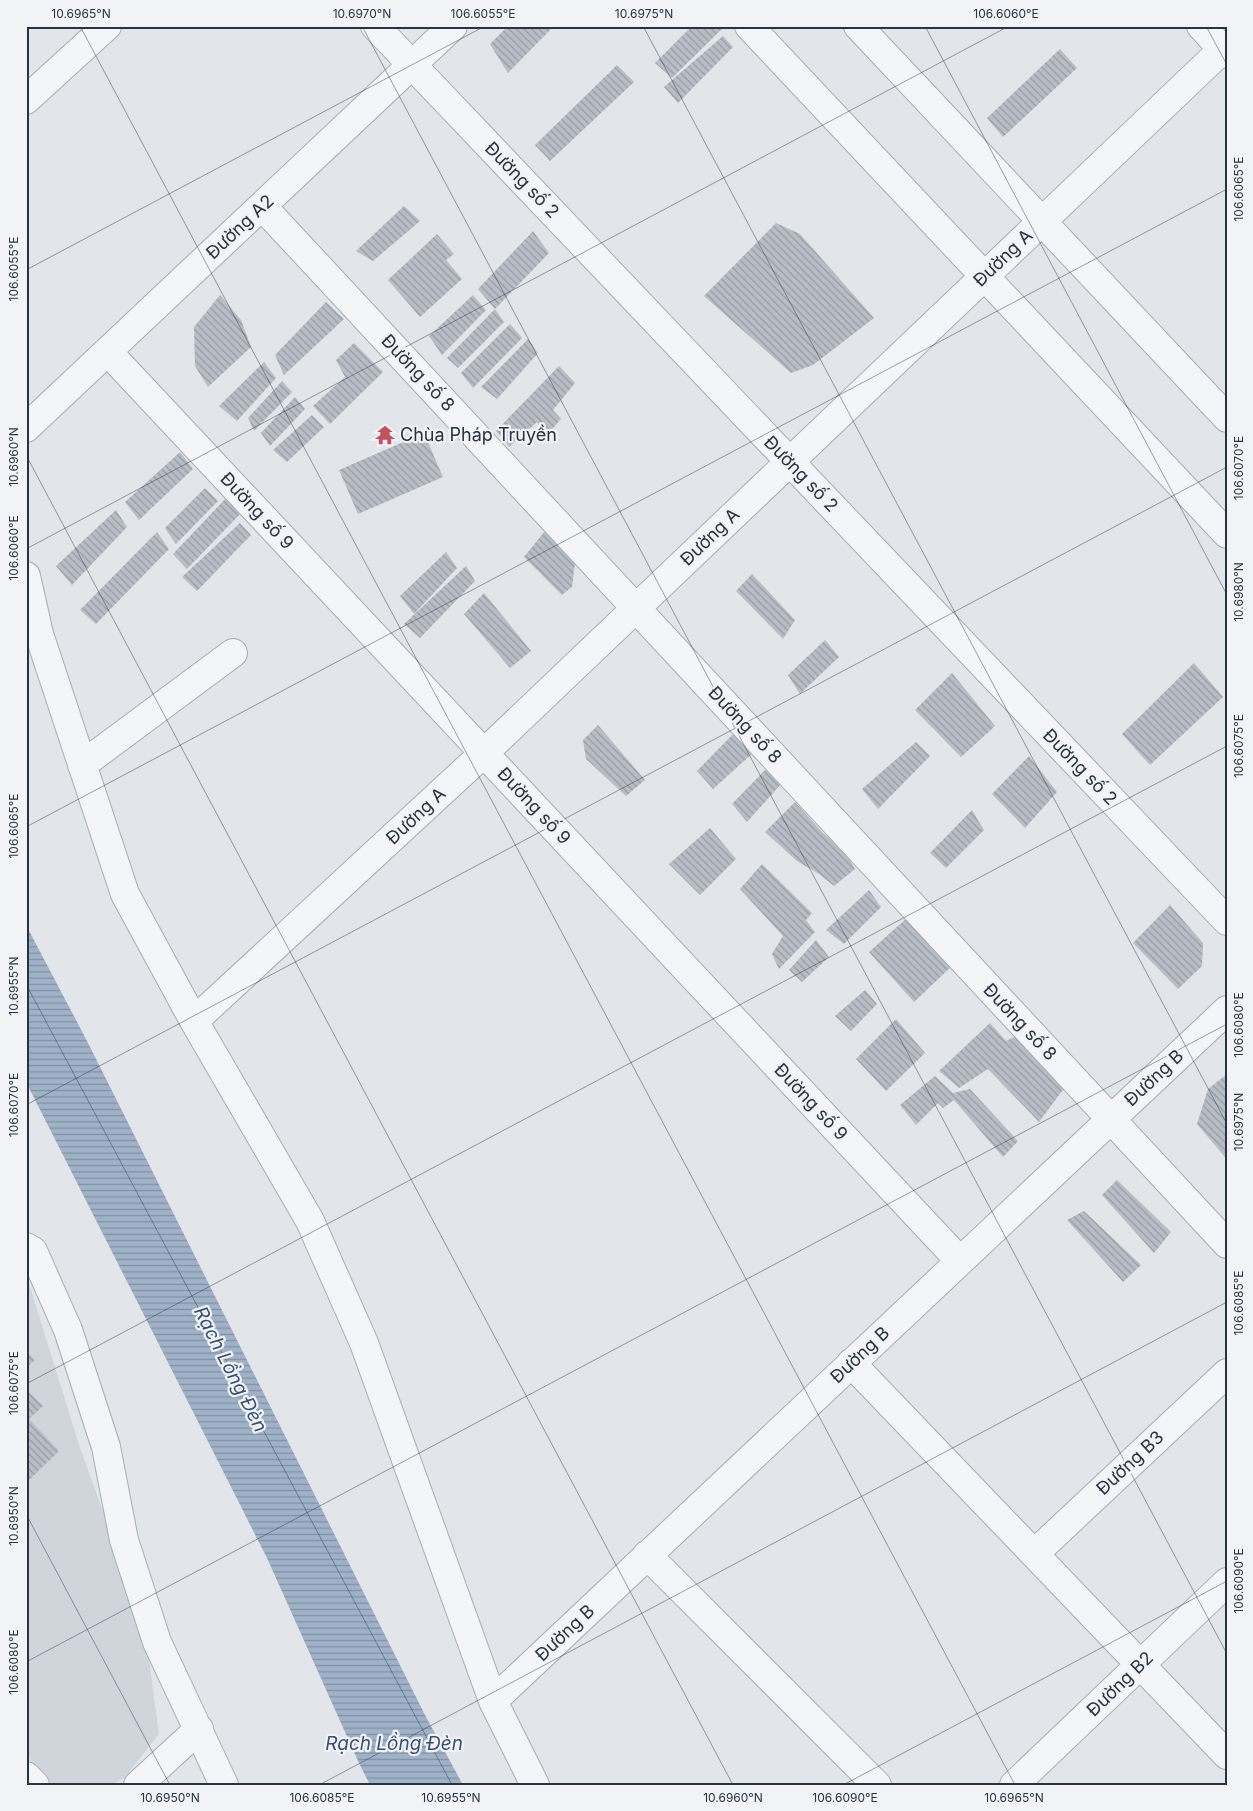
<svg xmlns="http://www.w3.org/2000/svg" width="1253" height="1811" font-family="Inter,sans-serif">
<style>
.built{fill:#d0d4db}
.water{fill:url(#water-rules)}
.building{fill:url(#building-back-hatch)}
.lines{fill:none;stroke-linecap:round;stroke-linejoin:round}
.minor-casing{stroke:#a7acb3;stroke-width:30}
.minor{stroke:#f4f5f8;stroke-width:28}
.ticks{fill:none;stroke:#2b3240;stroke-width:1;stroke-opacity:0.45}
.labels{text-anchor:middle;stroke-width:4.5;stroke-linejoin:round;paint-order:stroke}
.street-label{font-size:18px;fill:#2b3240;stroke:#f1f3f7}
.poi-label{font-size:18px;fill:#2b3240;stroke:#f1f3f7;text-anchor:start}
.water-label{font-size:19px;font-style:italic;fill:#385071;stroke:#f1f3f7}
.neatline{fill:none;stroke:#2b3240;stroke-width:2}
.ticks-label{font-size:12px;text-anchor:middle;fill:#2b3240}
</style>
<defs>
<pattern id="water-rules" width="6" height="5" patternUnits="userSpaceOnUse" patternTransform="scale(1.25)"><rect width="6" height="5" fill="#9fb2c7"/><path d="M0 2.5h6" fill="none" stroke="#8291a3"/></pattern>
<pattern id="building-back-hatch" width="6" height="6" patternUnits="userSpaceOnUse" patternTransform="scale(1.25)"><rect width="6" height="6" fill="#b9bec6"/><path d="M-1 5l2 2M0 0l6 6M5-1l2 2" fill="none" stroke="#979ba2"/></pattern>
</defs>
<rect width="100%" height="100%" fill="#e2e5e9"/>
<path class="built" d="M26,1274L80,1448L118,1553L147,1645L159,1734L124,1778L111,1785H53L26,1755Z"/>
<path class="water" d="M26,925L87,1041L425,1715L463,1785H370L358,1761L267,1558L26,1082Z"/>
<path class="building" d="M508,26H554L508,73L490,44Z
M692,26H725L672,78L655,63Z
M723,36L733,47L678,103L664,87Z
M1060,49L1077,68L1003,137L987,118Z
M617,65L634,82L550,161L535,145Z
M404,206L420,221L373,261L356,251Z
M776,223L800,234L874,318L813,365L791,373L704,296Z
M533,231L549,253L495,309L478,289Z
M437,234L454,254L446,260L462,279L420,317L388,280Z
M220,295L241,320L251,347L208,387L195,366L194,327Z
M473,295L486,310L442,355L429,336Z
M326,302L344,319L284,375L275,355Z
M495,309L504,322L458,368L447,358Z
M510,324L522,338L473,388L461,373Z
M528,339L538,353L497,399L481,387Z
M354,343L383,372L330,424L313,406L345,377L336,360Z
M264,362L276,378L237,421L219,406Z
M559,366L575,383L553,410L561,419L547,435L537,422L509,447L496,431Z
M282,381L292,392L254,431L248,418Z
M295,397L305,409L270,446L261,433Z
M312,415L324,427L287,462L273,450Z
M424,433L443,477L358,514L339,470Z
M180,452L193,469L139,520L125,502Z
M205,488L218,501L176,544L165,528Z
M229,495L244,510L187,569L173,554Z
M116,510L127,527L72,585L56,566Z
M240,523L251,535L197,591L182,577Z
M545,531L575,563L572,587L562,595L524,557Z
M157,532L169,549L96,624L80,610Z
M446,552L457,568L414,614L400,596Z
M466,566L475,581L420,638L404,624Z
M752,574L795,620L783,639L736,591Z
M484,593L531,651L510,668L464,614Z
M825,640L839,657L800,694L788,675Z
M1194,663L1223,697L1150,765L1122,734Z
M952,673L995,726L961,757L915,710Z
M598,725L645,780L626,796L586,759L583,740Z
M736,731L754,752L713,789L697,771Z
M916,742L930,756L878,809L862,789Z
M1029,756L1057,792L1025,828L992,794Z
M767,768L782,783L747,822L732,804Z
M795,802L824,834L843,848L855,869L834,886L819,874L797,861L765,832Z
M972,810L984,830L946,868L930,853Z
M710,828L736,859L700,895L669,864Z
M762,864L812,913L806,920L815,932L779,969L772,954L783,936L740,889Z
M869,890L881,907L844,944L826,930Z
M1170,905L1203,943L1202,966L1178,989L1133,943Z
M908,917L953,965L914,1002L869,952Z
M816,940L829,957L802,982L789,970Z
M865,990L877,1004L851,1031L835,1016Z
M896,1019L925,1053L886,1091L856,1059Z
M990,1023L1006,1041L1020,1034L1065,1087L1039,1122L988,1069L959,1088L939,1071Z
M1227,1074V1156L1225,1157L1197,1124L1208,1089Z
M935,1076L953,1093L970,1089L1018,1141L1003,1157L954,1100L943,1108L938,1103L916,1125L900,1105Z
M1117,1180L1171,1232L1154,1253L1102,1195Z
M1084,1211L1141,1265L1123,1282L1067,1220Z
M26,1351L35,1360L26,1368Z
M26,1389L43,1406L29,1419L59,1451L26,1483Z"/>
<g class="lines">
<defs>
<path id="minor" d="M375,26L1227,921
M749,26L1227,534
M858,26L1227,418
M1201,26L1227,54
M26,100L107,26
M262,206L1227,1244
M108,352L960,1261
M26,428L453,26
M26,576L39,634L125,894L194,1021L310,1221L364,1343L493,1701L535,1785
M82,765L233,653
M194,1021L484,753L1223,49
M26,1247L33,1251L68,1330L106,1447L124,1540L157,1642L224,1785
M851,1363L1227,1755
M1034,1554L1227,1373
M647,1555L877,1785
M493,1701L1227,1010
M26,1776L35,1785
M138,1785L199,1729
M1014,1785L1227,1582"/>
</defs>
<use href="#minor" class="minor-casing"/>
<use href="#minor" class="minor"/>
</g>
<path class="ticks" d="M80,26L1015,1785M362,26L1227,1654M643,26L1227,1124M925,26L1227,595M1206,26L1227,65M26,270L485,26M26,455L733,1785M26,549L1009,26M26,827L1227,189M26,984L452,1785M26,1105L1227,467M26,1384L1227,746M26,1514L170,1785M26,1662L1227,1024M319,1785L1227,1302M843,1785L1227,1581"/>
<defs>
<symbol id="temple-bare" viewBox="-9 -9 18 18"><path d="M0-6L5-2H3V0L6.5 2.5H4V6H1.5V3h-3V6H-4V2.5H-6.5L-3 0V-2H-5Z" fill="#c5505f" stroke="#f1f3f7" stroke-width="2.5" paint-order="stroke"/></symbol>
</defs>
<g fill-rule="evenodd">
<use href="#temple-bare" x="371" y="421" width="28" height="28"/>
</g>
<g class="labels">
<g class="street-label">
<text transform="translate(522 180) rotate(46)" y="6">Đường số 2</text>
<text transform="translate(240 227) rotate(-43)" y="6">Đường A2</text>
<text transform="translate(1003 258) rotate(-44)" y="6">Đường A</text>
<text transform="translate(418 373) rotate(47)" y="6">Đường số 8</text>
<text transform="translate(801 474) rotate(46)" y="6">Đường số 2</text>
<text transform="translate(257 511) rotate(47)" y="6">Đường số 9</text>
<text transform="translate(710 537) rotate(-44)" y="6">Đường A</text>
<text transform="translate(745 725) rotate(47)" y="6">Đường số 8</text>
<text transform="translate(1080 767) rotate(46)" y="6">Đường số 2</text>
<text transform="translate(534 806) rotate(47)" y="6">Đường số 9</text>
<text transform="translate(416 816) rotate(-43)" y="6">Đường A</text>
<text transform="translate(1020 1022) rotate(47)" y="6">Đường số 8</text>
<text transform="translate(1154 1078) rotate(-43)" y="6">Đường B</text>
<text transform="translate(811 1102) rotate(47)" y="6">Đường số 9</text>
<text transform="translate(860 1355) rotate(-43)" y="6">Đường B</text>
<text transform="translate(1130 1463) rotate(-43)" y="6">Đường B3</text>
<text transform="translate(565 1633) rotate(-43)" y="6">Đường B</text>
<text transform="translate(1120 1684) rotate(-44)" y="6">Đường B2</text>
</g>
<g class="poi-label">
<text x="400" y="441">Chùa Pháp Truyền</text>
</g>
<g class="water-label">
<text transform="translate(231 1369) rotate(63)" y="7">Rạch Lồng Đèn</text>
<text x="394" y="1750">Rạch Lồng Đèn</text>
</g>
</g>
<rect width="1253" height="1811" fill="none" stroke="#f1f3f7" stroke-width="55"/>
<rect x="28" y="28" width="1198" height="1756" class="neatline"/>
<g class="ticks-label">
<text x="81" y="18">10.6965°N</text>
<text x="362" y="18">10.6970°N</text>
<text x="483" y="18">106.6055°E</text>
<text x="644" y="18">10.6975°N</text>
<text x="1006" y="18">106.6060°E</text>
<text transform="translate(1239 189) rotate(-90)" y="4">106.6065°E</text>
<text transform="translate(14 269) rotate(-90)" y="4">106.6055°E</text>
<text transform="translate(14 457) rotate(-90)" y="4">10.6960°N</text>
<text transform="translate(1239 468) rotate(-90)" y="4">106.6070°E</text>
<text transform="translate(14 548) rotate(-90)" y="4">106.6060°E</text>
<text transform="translate(1239 592) rotate(-90)" y="4">10.6980°N</text>
<text transform="translate(1239 746) rotate(-90)" y="4">106.6075°E</text>
<text transform="translate(14 826) rotate(-90)" y="4">106.6065°E</text>
<text transform="translate(14 986) rotate(-90)" y="4">10.6955°N</text>
<text transform="translate(1239 1025) rotate(-90)" y="4">106.6080°E</text>
<text transform="translate(14 1105) rotate(-90)" y="4">106.6070°E</text>
<text transform="translate(1239 1122) rotate(-90)" y="4">10.6975°N</text>
<text transform="translate(1239 1303) rotate(-90)" y="4">106.6085°E</text>
<text transform="translate(14 1383) rotate(-90)" y="4">106.6075°E</text>
<text transform="translate(14 1516) rotate(-90)" y="4">10.6950°N</text>
<text transform="translate(1239 1581) rotate(-90)" y="4">106.6090°E</text>
<text transform="translate(14 1662) rotate(-90)" y="4">106.6080°E</text>
<text x="170" y="1802">10.6950°N</text>
<text x="322" y="1802">106.6085°E</text>
<text x="451" y="1802">10.6955°N</text>
<text x="733" y="1802">10.6960°N</text>
<text x="845" y="1802">106.6090°E</text>
<text x="1014" y="1802">10.6965°N</text>
</g>
</svg>
